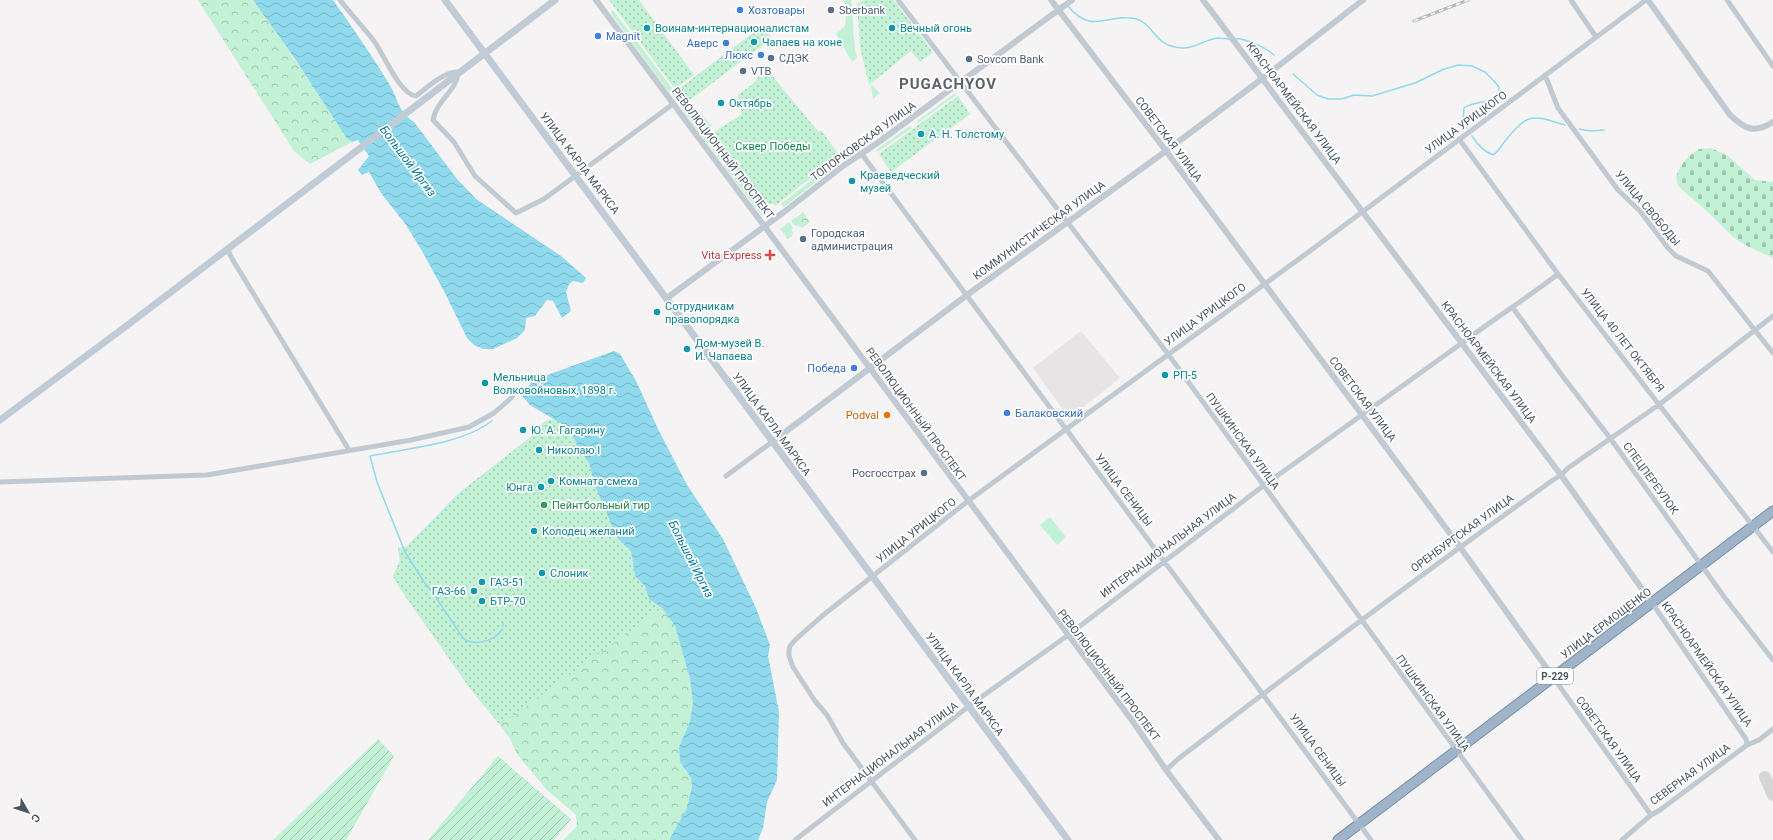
<svg xmlns="http://www.w3.org/2000/svg" width="1773" height="840" font-family="Roboto,sans-serif">
<style>
.education{fill:#e6e4e5}
.grass{fill:#c3f1d5}
.forest{fill:url(#forest-crowns)}
.cemetery{fill:url(#cemetery-stones)}
.park{fill:url(#park-dots)}
.garden{fill:url(#garden-furrows)}
.water{fill:url(#water-waves)}
.lines{fill:none;stroke-linecap:round;stroke-linejoin:round}
.stream{stroke:#90daee;stroke-width:1.5}
.taxiway{stroke:#d5d6d8;stroke-width:12}
.trunk-casing{stroke:#7690ad;stroke-width:11}
.minor{stroke:#c1cad2;stroke-width:5}
.tertiary{stroke:#c1cad2;stroke-width:6}
.secondary{stroke:#c1cbd6;stroke-width:7}
.trunk{stroke:#9fb4c9;stroke-width:9}
.rail-casing{stroke:#b5b8bd;stroke-width:3}
.rail{stroke:#fff;stroke-width:1.5;stroke-dasharray:4.5;stroke-linecap:butt}
.shop-dot{fill:#3f7fe0;stroke:#fff;stroke-width:1.5}
.service-dot{fill:#5c6f8a;stroke:#fff;stroke-width:1.5}
.culture-dot{fill:#0f9aa8;stroke:#fff;stroke-width:1.5}
.health-dot{fill:#e0444e;stroke:#fff;stroke-width:1.5}
.food-dot{fill:#e8710a;stroke:#fff;stroke-width:1.5}
.leisure-dot{fill:#2e9e5b;stroke:#fff;stroke-width:1.5}
.labels{text-anchor:middle;stroke-width:3.5;stroke-linejoin:round;paint-order:stroke}
.shield{fill:#fff;stroke:#808990;stroke-width:1}
.shield-label{font-size:10px;font-weight:bold;fill:#4a5661}
.shop-label{font-size:11px;fill:#366cbe;stroke:#fff;text-anchor:start}
.service-label{font-size:11px;fill:#4e5e75;stroke:#fff;text-anchor:start}
.culture-label{font-size:11px;fill:#0d838f;stroke:#fff;text-anchor:start}
.street-label{font-size:11px;fill:#4a5661;stroke:#fff}
.park-label{font-size:11px;fill:#17864f;stroke:#fff}
.health-label{font-size:11px;fill:#be3a42;stroke:#fff;text-anchor:end}
.food-label{font-size:11px;fill:#c56008;stroke:#fff;text-anchor:end}
.leisure-label{font-size:11px;fill:#27864d;stroke:#fff;text-anchor:start}
.water-label{font-size:12px;font-style:italic;fill:#0c7c9b;stroke:#fff}
.district-label{font-size:15px;font-weight:bold;letter-spacing:1px;fill:#5f6368;stroke:#fff}
</style>
<defs>
<pattern id="forest-crowns" width="20" height="18" patternUnits="userSpaceOnUse"><rect width="20" height="18" fill="#c3f1d5"/><path d="M2 6a3 3 0 1 1 6 0M12 15a3 3 0 1 1 6 0" fill="none" stroke="#a0c6b0"/></pattern>
<pattern id="cemetery-stones" width="16" height="16" patternUnits="userSpaceOnUse"><rect width="16" height="16" fill="#c3f1d5"/><path d="M2 7V4a2 2 0 0 1 4 0v3zM10 15v-3a2 2 0 0 1 4 0v3z" fill="#a0c6b0"/></pattern>
<pattern id="park-dots" width="8" height="8" patternUnits="userSpaceOnUse"><rect width="8" height="8" fill="#c3f1d5"/><path d="M2 2h.1M6 6h.1" fill="none" stroke="#a0c6b0" stroke-width="1.8" stroke-linecap="round"/></pattern>
<pattern id="garden-furrows" width="10" height="10" patternUnits="userSpaceOnUse"><rect width="10" height="10" fill="#c3f1d5"/><path d="M-1 1l2-2M0 10L10 0M9 11l2-2" fill="none" stroke="#a0c6b0"/></pattern>
<pattern id="water-waves" width="16" height="10" patternUnits="userSpaceOnUse"><rect width="16" height="10" fill="#90daee"/><path d="M0 5q4-4 8 0t8 0" fill="none" stroke="#78b4c4"/></pattern>
</defs>
<rect width="100%" height="100%" fill="#f5f3f3"/>
<path class="education" d="M1081,331L1120,378L1069,418L1033,368Z"/>
<path class="grass" d="M844,0H851C854,19 852,39 857,58L852,62L836,34L845,26L846,16Z
M613,10L633,37L630,39L612,15L611,11Z
M636,40L673,90L669,92L632,42Z
M871,84L880,93L873,99Z
M955,93L956,95L918,123L917,121Z
M686,107L725,160L722,162L682,110Z
M910,126L912,128L877,152L876,150Z
M728,163L765,214L762,216L724,166Z
M827,168L830,171L784,207L781,204Z
M1050,517L1066,537L1057,545L1040,525Z"/>
<path class="forest" d="M198,0H253L352,142L310,164L294,151Z
M700,112L712,126L707,130L696,114Z
M803,212L810,222L802,228L797,225L795,226L791,221Z
M789,222L793,228L791,230L793,232L792,236L788,239L780,229Z
M460,492L662,608L675,626L690,679L693,703L690,721L679,747L680,762L691,778L692,787L686,810L669,840H563L577,826L576,815L546,789L517,754L510,739L500,725L469,687L399,587L393,576L400,561L398,548L407,546Z"/>
<path class="cemetery" d="M1711,148L1728,156L1755,180L1773,182V258L1745,245L1733,237L1710,214L1678,186L1676,177L1680,167L1689,156L1699,149Z"/>
<path class="park" d="M609,0H639L694,75L675,89Z
M865,0H894L933,52L920,62L911,51L869,85L860,47L857,4Z
M762,26L772,38L686,103L676,91Z
M765,67L816,129L819,132L821,130L839,155L775,206L774,204H760L709,135L741,115V107L738,95C746,89 760,82 759,71Z
M958,96L970,114L891,172L879,154Z
M555,419L571,431L578,448L589,463L595,486L617,538L631,551L635,576L645,586L649,599L662,608L500,725L469,687L399,587L393,576L400,561L398,548L407,546L460,492L538,431V427L547,420Z"/>
<path class="garden" d="M378,739L394,756L346,840H273Z
M498,756L571,819L554,840H428Z"/>
<path class="water" d="M253,0H333C352,27 371,54 388,82C398,97 397,111 414,122L457,179L476,199L561,256L586,278L583,283L573,281L569,284L566,292L571,311L562,318L553,301L547,300L535,316L526,318L525,330L517,338L493,349H483L474,345L467,338L445,293L422,251L406,225L381,193L369,172L362,175L358,170L369,156L358,140L352,142L346,137L295,59Z
M614,351L620,354L636,381L659,431L687,485L723,539L756,608L770,645L768,656L779,712L777,780L767,802L763,828L758,840H669L686,810L692,787L691,778L680,762L679,747L690,721L693,703L690,679L675,626L662,608L649,599L645,586L635,576L631,551L617,538L595,486L589,463L578,448L571,431L562,424L530,405L523,397L522,392L536,379Z"/>
<g class="lines">
<path class="stream" d="M1068,6C1092,36 1109,12 1136,19C1154,23 1154,48 1183,48C1196,48 1206,39 1218,38C1222,38 1226,39 1230,39
M1234,39C1244,37 1266,48 1274,55
M1293,74L1317,95L1328,99H1342L1354,95L1372,96L1415,83L1444,69L1458,65L1472,66L1485,72L1493,80L1499,87V94C1489,104 1474,101 1464,108L1463,121L1467,128
M1579,129L1591,131L1604,130
M1472,136C1477,144 1485,152 1493,155C1499,151 1501,146 1505,141C1529,112 1531,115 1565,125
M492,421C460,445 408,448 370,456L377,482L405,552L424,582L431,590L463,638C473,647 496,641 502,629
M503,626V623"/>
<path class="taxiway" d="M1765,777L1773,795"/>
<defs>
<path id="trunk" d="M1338,840L1773,511"/>
</defs>
<use href="#trunk" class="trunk-casing"/>
<path class="minor" d="M340,0C351,14 363,27 374,41C383,53 400,95 416,96C428,87 441,74 456,72L458,74C456,91 436,101 433,120L454,142L475,176L516,213L544,199L673,104
M898,0L1168,354L1522,840
M1571,0L1596,37
M1727,0L1773,66
M1545,75L1558,108L1618,190L1640,211L1668,248L1676,256L1708,271L1773,353
M1459,139L1558,274L1773,552
M861,153L1371,840
M227,249L234,262L349,450
M1513,308L1561,374L1610,438L1725,598L1773,660
M726,476L772,442
M0,482L207,475L411,440L469,427L494,413L511,398L516,391
M1652,603L1746,739L1747,745
M1553,677L1651,815
M1166,770L1178,759C1302,664 1426,571 1553,480L1561,475L1568,468L1660,404L1773,316
M795,840L977,700L1067,636L1263,486L1462,343C1494,319 1527,298 1558,274
M915,840L843,743L827,715L815,701L793,667L789,656V650L790,646L795,640L822,616L968,501L1314,248L1646,0
M1622,840L1651,815L1660,810L1747,745L1759,740L1773,729"/>
<path class="tertiary" d="M596,0L1134,723L1166,770L1219,840
M1051,0L1166,151L1460,547L1553,677
M1203,0L1561,475L1652,603
M1648,0L1730,115C1745,129 1754,134 1773,122
M667,298L784,212L843,166L876,144L1072,0
M772,442L967,295L1166,151L1263,78L1363,0"/>
<path class="secondary" d="M445,0L1068,840
M0,420L125,327L555,0"/>
<use href="#trunk" class="trunk"/>
<defs>
<path id="rail" d="M1414,21L1468,0"/>
</defs>
<use href="#rail" class="rail-casing"/>
<use href="#rail" class="rail"/>
</g>
<g class="shop-dot">
<circle cx="740" cy="10" r="4"/>
<circle cx="598" cy="36" r="4"/>
<circle cx="726" cy="43" r="4"/>
<circle cx="761" cy="55" r="4"/>
<circle cx="854" cy="368" r="4"/>
<circle cx="1007" cy="413" r="4"/>
</g>
<g class="service-dot">
<circle cx="831" cy="10" r="4"/>
<circle cx="771" cy="58" r="4"/>
<circle cx="969" cy="59" r="4"/>
<circle cx="743" cy="71" r="4"/>
<circle cx="803" cy="239" r="4"/>
<circle cx="924" cy="473" r="4"/>
</g>
<g class="culture-dot">
<circle cx="647" cy="28" r="4"/>
<circle cx="892" cy="28" r="4"/>
<circle cx="754" cy="42" r="4"/>
<circle cx="721" cy="103" r="4"/>
<circle cx="921" cy="134" r="4"/>
<circle cx="852" cy="181" r="4"/>
<circle cx="657" cy="312" r="4"/>
<circle cx="687" cy="349" r="4"/>
<circle cx="1165" cy="375" r="4"/>
<circle cx="485" cy="383" r="4"/>
<circle cx="523" cy="430" r="4"/>
<circle cx="539" cy="450" r="4"/>
<circle cx="551" cy="481" r="4"/>
<circle cx="541" cy="487" r="4"/>
<circle cx="534" cy="531" r="4"/>
<circle cx="542" cy="573" r="4"/>
<circle cx="482" cy="582" r="4"/>
<circle cx="474" cy="591" r="4"/>
<circle cx="482" cy="601" r="4"/>
</g>
<path class="health-dot" d="M768 249h4v4h4v4h-4v4h-4v-4h-4v-4h4z"/>
<circle class="food-dot" cx="887" cy="415" r="4"/>
<circle class="leisure-dot" cx="544" cy="505" r="4"/>
<g class="labels">
<rect class="shield" x="1537" y="668" width="36" height="16" rx="3"/>
<g class="shield-label">
<text x="1555" y="680">Р-229</text>
</g>
<g class="shop-label">
<text x="748" y="14">Хозтовары</text>
<text x="606" y="40">Magnit</text>
<text x="718" y="47" text-anchor="end">Аверс</text>
<text x="753" y="59" text-anchor="end">Люкс</text>
<text x="846" y="372" text-anchor="end">Победа</text>
<text x="1015" y="417">Балаковский</text>
</g>
<g class="service-label">
<text x="839" y="14">Sberbank</text>
<text x="779" y="62">СДЭК</text>
<text x="977" y="63">Sovcom Bank</text>
<text x="751" y="75">VTB</text>
<text x="811" y="237">Городская<tspan x="811" dy="13">администрация</tspan></text>
<text x="916" y="477" text-anchor="end">Росгосстрах</text>
</g>
<g class="culture-label">
<text x="655" y="32">Воинам-интернационалистам</text>
<text x="900" y="32">Вечный огонь</text>
<text x="762" y="46">Чапаев на коне</text>
<text x="729" y="107">Октябрь</text>
<text x="929" y="138">А. Н. Толстому</text>
<text x="860" y="179">Краеведческий<tspan x="860" dy="13">музей</tspan></text>
<text x="665" y="310">Сотрудникам<tspan x="665" dy="13">правопорядка</tspan></text>
<text x="695" y="347">Дом-музей В.<tspan x="695" dy="13">И. Чапаева</tspan></text>
<text x="1173" y="379">РП-5</text>
<text x="493" y="381">Мельница<tspan x="493" dy="13">Волковойновых, 1898 г.</tspan></text>
<text x="531" y="434">Ю. А. Гагарину</text>
<text x="547" y="454">Николаю I</text>
<text x="559" y="485">Комната смеха</text>
<text x="533" y="491" text-anchor="end">Юнга</text>
<text x="542" y="535">Колодец желаний</text>
<text x="550" y="577">Слоник</text>
<text x="490" y="586">ГАЗ-51</text>
<text x="466" y="595" text-anchor="end">ГАЗ-66</text>
<text x="490" y="605">БТР-70</text>
</g>
<g class="street-label">
<text transform="translate(1294 103) rotate(53)" y="4">КРАСНОАРМЕЙСКАЯ УЛИЦА</text>
<text transform="translate(1466 122) rotate(-36)" y="4">УЛИЦА УРИЦКОГО</text>
<text transform="translate(1169 139) rotate(53)" y="4">СОВЕТСКАЯ УЛИЦА</text>
<text transform="translate(863 141) rotate(-36)" y="4">ТОПОРКОВСКАЯ УЛИЦА</text>
<text transform="translate(723 153) rotate(53)" y="4">РЕВОЛЮЦИОННЫЙ ПРОСПЕКТ</text>
<text transform="translate(580 163) rotate(53)" y="4">УЛИЦА КАРЛА МАРКСА</text>
<text transform="translate(1648 208) rotate(50)" y="4">УЛИЦА СВОБОДЫ</text>
<text transform="translate(1039 230) rotate(-36)" y="4">КОММУНИСТИЧЕСКАЯ УЛИЦА</text>
<text transform="translate(1205 314) rotate(-36)" y="4">УЛИЦА УРИЦКОГО</text>
<text transform="translate(1623 340) rotate(52)" y="4">УЛИЦА 40 ЛЕТ ОКТЯБРЯ</text>
<text transform="translate(1489 362) rotate(53)" y="4">КРАСНОАРМЕЙСКАЯ УЛИЦА</text>
<text transform="translate(1363 399) rotate(53)" y="4">СОВЕТСКАЯ УЛИЦА</text>
<text transform="translate(916 414) rotate(54)" y="4">РЕВОЛЮЦИОННЫЙ ПРОСПЕКТ</text>
<text transform="translate(772 424) rotate(54)" y="4">УЛИЦА КАРЛА МАРКСА</text>
<text transform="translate(1243 441) rotate(54)" y="4">ПУШКИНСКАЯ УЛИЦА</text>
<text transform="translate(1651 478) rotate(54)" y="4">СПЕЦПЕРЕУЛОК</text>
<text transform="translate(1124 490) rotate(53)" y="4">УЛИЦА СЕНИЦЫ</text>
<text transform="translate(916 530) rotate(-38)" y="4">УЛИЦА УРИЦКОГО</text>
<text transform="translate(1462 533) rotate(-36)" y="4">ОРЕНБУРГСКАЯ УЛИЦА</text>
<text transform="translate(1168 545) rotate(-37)" y="4">ИНТЕРНАЦИОНАЛЬНАЯ УЛИЦА</text>
<text transform="translate(1606 623) rotate(-37)" y="4">УЛИЦА ЕРМОЩЕНКО</text>
<text transform="translate(1707 664) rotate(55)" y="4">КРАСНОАРМЕЙСКАЯ УЛИЦА</text>
<text transform="translate(1109 675) rotate(53)" y="4">РЕВОЛЮЦИОННЫЙ ПРОСПЕКТ</text>
<text transform="translate(965 684) rotate(54)" y="4">УЛИЦА КАРЛА МАРКСА</text>
<text transform="translate(1433 703) rotate(54)" y="4">ПУШКИНСКАЯ УЛИЦА</text>
<text transform="translate(1609 739) rotate(54)" y="4">СОВЕТСКАЯ УЛИЦА</text>
<text transform="translate(1318 750) rotate(54)" y="4">УЛИЦА СЕНИЦЫ</text>
<text transform="translate(890 754) rotate(-37)" y="4">ИНТЕРНАЦИОНАЛЬНАЯ УЛИЦА</text>
<text transform="translate(1690 774) rotate(-36)" y="4">СЕВЕРНАЯ УЛИЦА</text>
</g>
<g class="park-label">
<text x="773" y="150">Сквер Победы</text>
</g>
<g class="health-label">
<text x="762" y="259">Vita Express</text>
</g>
<g class="food-label">
<text x="879" y="419">Podval</text>
</g>
<g class="leisure-label">
<text x="552" y="509">Пейнтбольный тир</text>
</g>
<g class="water-label">
<text transform="translate(408 161) rotate(53)" y="4">Большой Иргиз</text>
<text transform="translate(691 559) rotate(63)" y="4">Большой Иргиз</text>
</g>
<g class="district-label">
<text x="948" y="89">PUGACHYOV</text>
</g>
</g>
<g transform="translate(28 812) rotate(129)" stroke="#ffffff" stroke-width="3" paint-order="stroke">
<path d="M0-3L7 15L0 10L-7 15Z" fill="#4a5661"/>
<text y="-6" font-size="11" font-weight="bold" text-anchor="middle" fill="#4a5661">С</text>
</g>
</svg>
